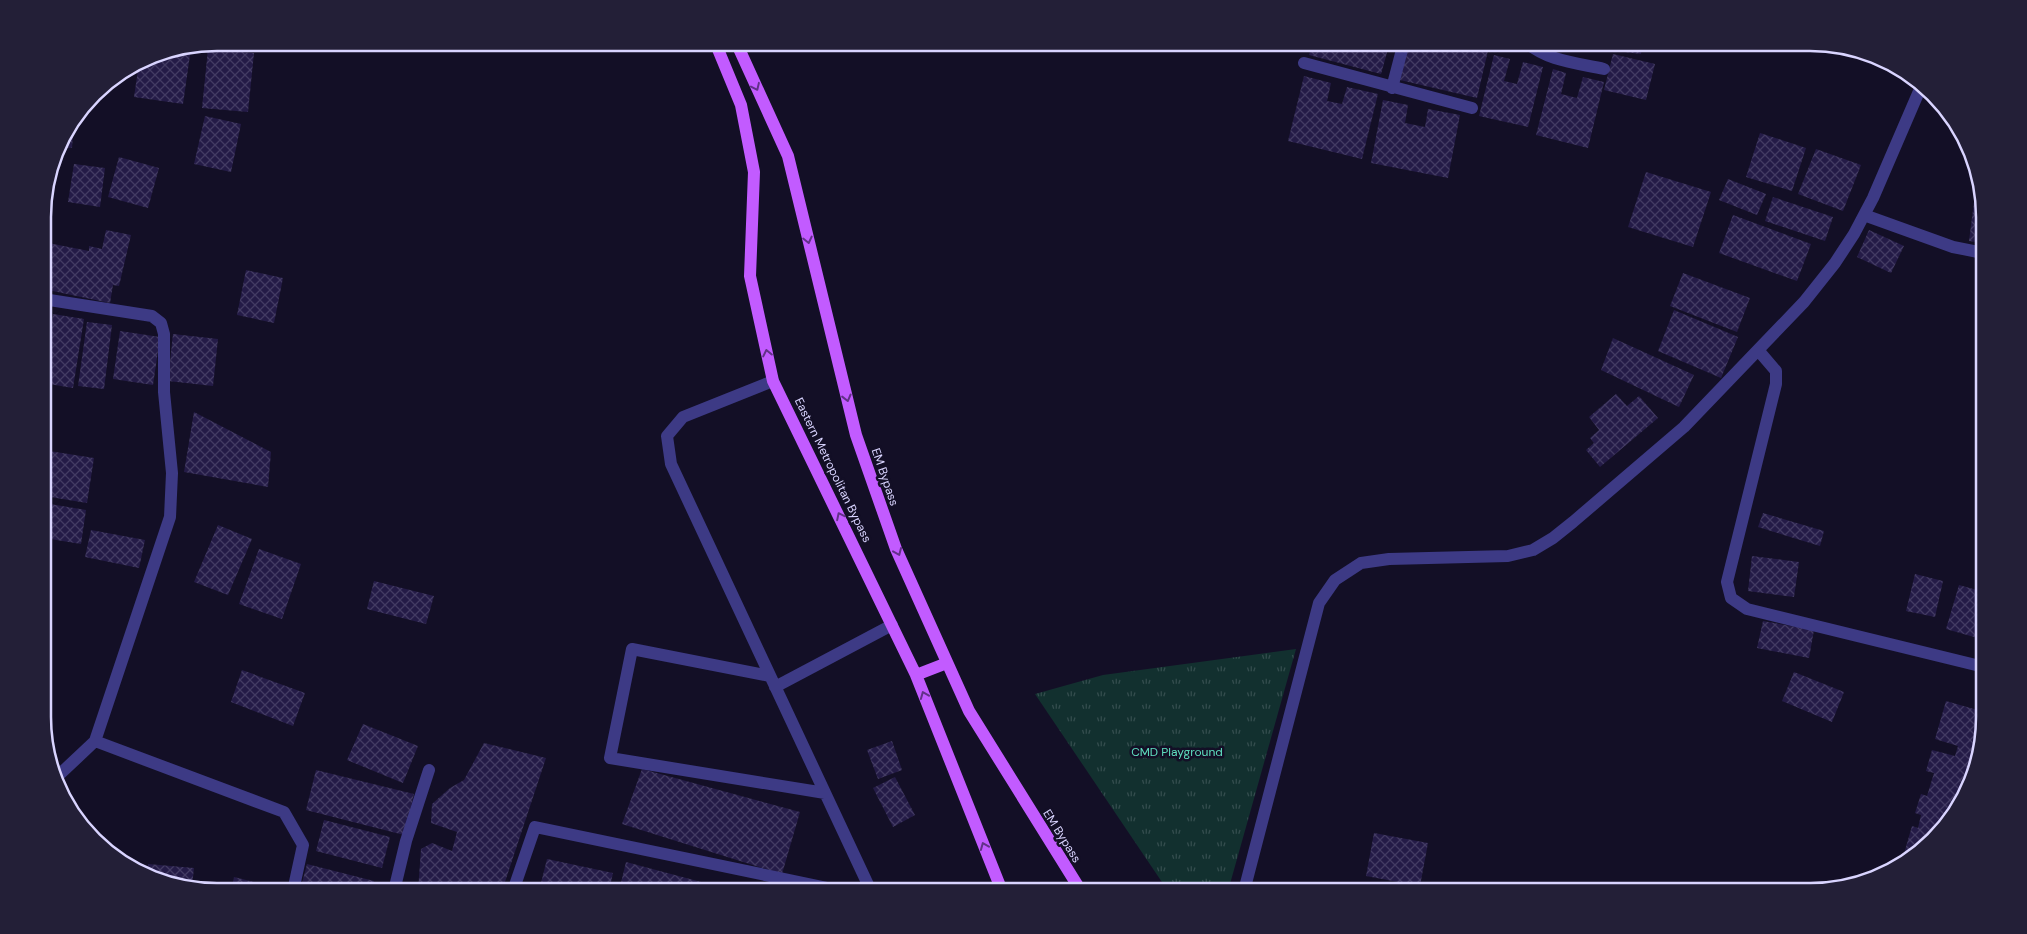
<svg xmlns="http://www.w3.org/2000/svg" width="2027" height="934" font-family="'DM Sans',sans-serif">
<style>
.park{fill:url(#park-tufts)}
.building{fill:url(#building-cross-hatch)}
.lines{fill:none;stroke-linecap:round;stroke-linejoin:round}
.minor{stroke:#3d3a85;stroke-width:12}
.primary{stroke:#c25bff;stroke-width:12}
.oneway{stroke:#623188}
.labels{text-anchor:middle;stroke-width:5;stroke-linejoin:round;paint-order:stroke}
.street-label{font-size:12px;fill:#d9d4ff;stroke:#130f26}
.park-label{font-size:12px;fill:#5fe0c0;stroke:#130f26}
.rim{fill:none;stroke:#d9d4ff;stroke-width:2.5}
</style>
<defs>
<pattern id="park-tufts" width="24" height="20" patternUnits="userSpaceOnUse" patternTransform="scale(1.25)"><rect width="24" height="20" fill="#12302f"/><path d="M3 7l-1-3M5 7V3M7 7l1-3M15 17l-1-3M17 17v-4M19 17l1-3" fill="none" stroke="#344d4e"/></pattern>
<pattern id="building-cross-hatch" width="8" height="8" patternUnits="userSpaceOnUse" patternTransform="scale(1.25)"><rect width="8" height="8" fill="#241b47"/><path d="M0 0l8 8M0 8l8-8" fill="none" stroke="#433b63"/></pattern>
</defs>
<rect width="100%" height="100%" fill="#130f26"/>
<path class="park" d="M1296,649L1228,891H1168L1035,694L1103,675Z"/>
<path class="building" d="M1313,42H1390L1381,74L1309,55Z
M1409,42H1490L1477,98L1400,80Z
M1584,42H1642L1641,54L1583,47Z
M191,48L183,104L134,97L139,63L151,56Z
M208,49L254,53L248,112L202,108Z
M1613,54L1655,64L1646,100L1604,90Z
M1494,55L1510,59L1504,81L1517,84L1523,62L1543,67L1528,127L1479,116Z
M1553,69L1566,73L1561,94L1577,98L1583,77L1604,82L1588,148L1536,135Z
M1304,76L1331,83L1327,101L1342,104L1347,87L1378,94L1362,159L1288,141Z
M1383,100L1408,105L1405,123L1425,127L1428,109L1460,115L1448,178L1371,163Z
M205,116L241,124L231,172L194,164Z
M74,123L72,148L59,147L60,140Z
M1760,133L1806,148L1792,191L1746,177Z
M1816,149L1861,165L1843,211L1798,194Z
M119,157L159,168L148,208L108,197Z
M74,164L105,168L100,207L68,202Z
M1646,172L1711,192L1693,247L1628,227Z
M1728,179L1766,194L1757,215L1719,200Z
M1773,197L1833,217L1825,241L1765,221Z
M1974,202L1983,203V243L1969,241Z
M1733,215L1811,244L1797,281L1719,253Z
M106,230L131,235L119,286L113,285L110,303L43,289V242L89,251V246L102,249Z
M1869,230L1904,246L1891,273L1857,257Z
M246,270L283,278L274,323L237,315Z
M1683,273L1750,298L1737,332L1670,306Z
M1674,310L1738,337L1721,378L1658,351Z
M53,314L84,319L73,388L43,383Z
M87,322L112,325L104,389L78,386Z
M120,331L160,337L153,385L113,379Z
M173,334L218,339L213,386L168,381Z
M1613,338L1694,375L1679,407L1601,370Z
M1616,394L1627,406L1639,396L1658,418L1600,467L1586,450L1594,443L1590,438L1599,430L1589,417Z
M194,412L271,452L268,487L184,472Z
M43,450L94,458L87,503L44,496Z
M44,503L86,510L81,544L44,538Z
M1763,513L1824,531L1820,546L1758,527Z
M218,525L252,539L228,595L194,582Z
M91,530L145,540L139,568L85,557Z
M259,549L301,564L282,619L239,604Z
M1752,556L1799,562L1794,597L1748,591Z
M1915,574L1943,581L1935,617L1906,611Z
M374,581L434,596L426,624L367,609Z
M1959,585L1984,592V627L1981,639L1946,629Z
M1763,621L1814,630L1809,658L1757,648Z
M242,670L305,693L293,726L231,702Z
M1794,672L1844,692L1832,722L1782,701Z
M1946,701L1981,711L1979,721L1983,722L1971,784L1968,790L1963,788L1958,806L1948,823L1907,862L1901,864L1912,826L1918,828L1921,815L1915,813L1921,794L1927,796L1934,773L1926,771L1932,750L1955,756L1958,746L1935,739Z
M363,724L418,746L403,783L347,760Z
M892,741L902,770L878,779L867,750Z
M484,743L546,758L502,891H418L421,849L432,843L452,851L457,832L431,823L432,804L450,788L464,780Z
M642,769L800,812L782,874L622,824Z
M316,770L414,794L404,835L306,810Z
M895,777L915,815L893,827L873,788Z
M324,820L390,837L382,868L316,851Z
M1374,833L1428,843L1420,886L1366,876Z
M547,859L613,873L609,891H539Z
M626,862L735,891H619Z
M148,864L194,868L192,886L150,878L147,875Z
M307,864L374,881L371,891H300Z
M234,877L289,891H231Z"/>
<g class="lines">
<path class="minor" d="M1526,42C1547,61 1577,63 1604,69
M1304,63L1472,108
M1392,88L1404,42
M1864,215L1953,247L1983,253
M43,299L152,316L161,323L164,334V392L172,473L170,517L95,741L59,775
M1758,350L1776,371V384L1727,582L1731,598L1747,609L1984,667
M773,381L683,417L667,436L671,464L871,891
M770,676L632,649L610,758L825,793
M775,687L892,625
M95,741L284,812L303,845L293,891
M394,891L406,841L429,770
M513,891L535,827L842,891
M1244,891L1319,603L1335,580L1361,563L1389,559L1508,556L1533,550L1553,538L1573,522L1684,427L1804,302L1835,263L1854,234L1873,198L1920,89"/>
<path class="primary" d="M715,42L741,105L754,172L750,276L773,381L916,675L1002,891
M736,42L788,156L856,435L896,549L969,711L1081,891
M916,675L947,663"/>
</g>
<defs><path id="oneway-chevron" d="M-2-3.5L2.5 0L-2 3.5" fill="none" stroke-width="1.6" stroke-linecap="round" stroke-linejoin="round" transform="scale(1.25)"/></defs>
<g class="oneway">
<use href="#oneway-chevron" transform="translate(756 87) rotate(65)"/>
<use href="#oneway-chevron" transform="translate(808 240) rotate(77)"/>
<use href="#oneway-chevron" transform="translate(767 353) rotate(-102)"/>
<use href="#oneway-chevron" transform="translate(847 398) rotate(76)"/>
<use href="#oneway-chevron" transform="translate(840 516) rotate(-116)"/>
<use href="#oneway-chevron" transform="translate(898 552) rotate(67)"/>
<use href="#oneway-chevron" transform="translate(924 695) rotate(-112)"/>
<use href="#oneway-chevron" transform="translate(984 846) rotate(-112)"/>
</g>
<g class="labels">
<g class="street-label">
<text transform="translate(833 470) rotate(64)" y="4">Eastern Metropolitan Bypass</text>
<text transform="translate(885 477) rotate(71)" y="4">EM Bypass</text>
<text transform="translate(1062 836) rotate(58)" y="4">EM Bypass</text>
</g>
<g class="park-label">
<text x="1177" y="756">CMD Playground</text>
</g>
</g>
<path d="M0 0H2027V934H0ZM217 51H1810A166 166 0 0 1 1976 217V717A166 166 0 0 1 1810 883H217A166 166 0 0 1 51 717V217A166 166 0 0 1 217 51Z" fill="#231f37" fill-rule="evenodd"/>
<path class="rim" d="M217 51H1810A166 166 0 0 1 1976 217V717A166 166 0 0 1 1810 883H217A166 166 0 0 1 51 717V217A166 166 0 0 1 217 51Z"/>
</svg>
